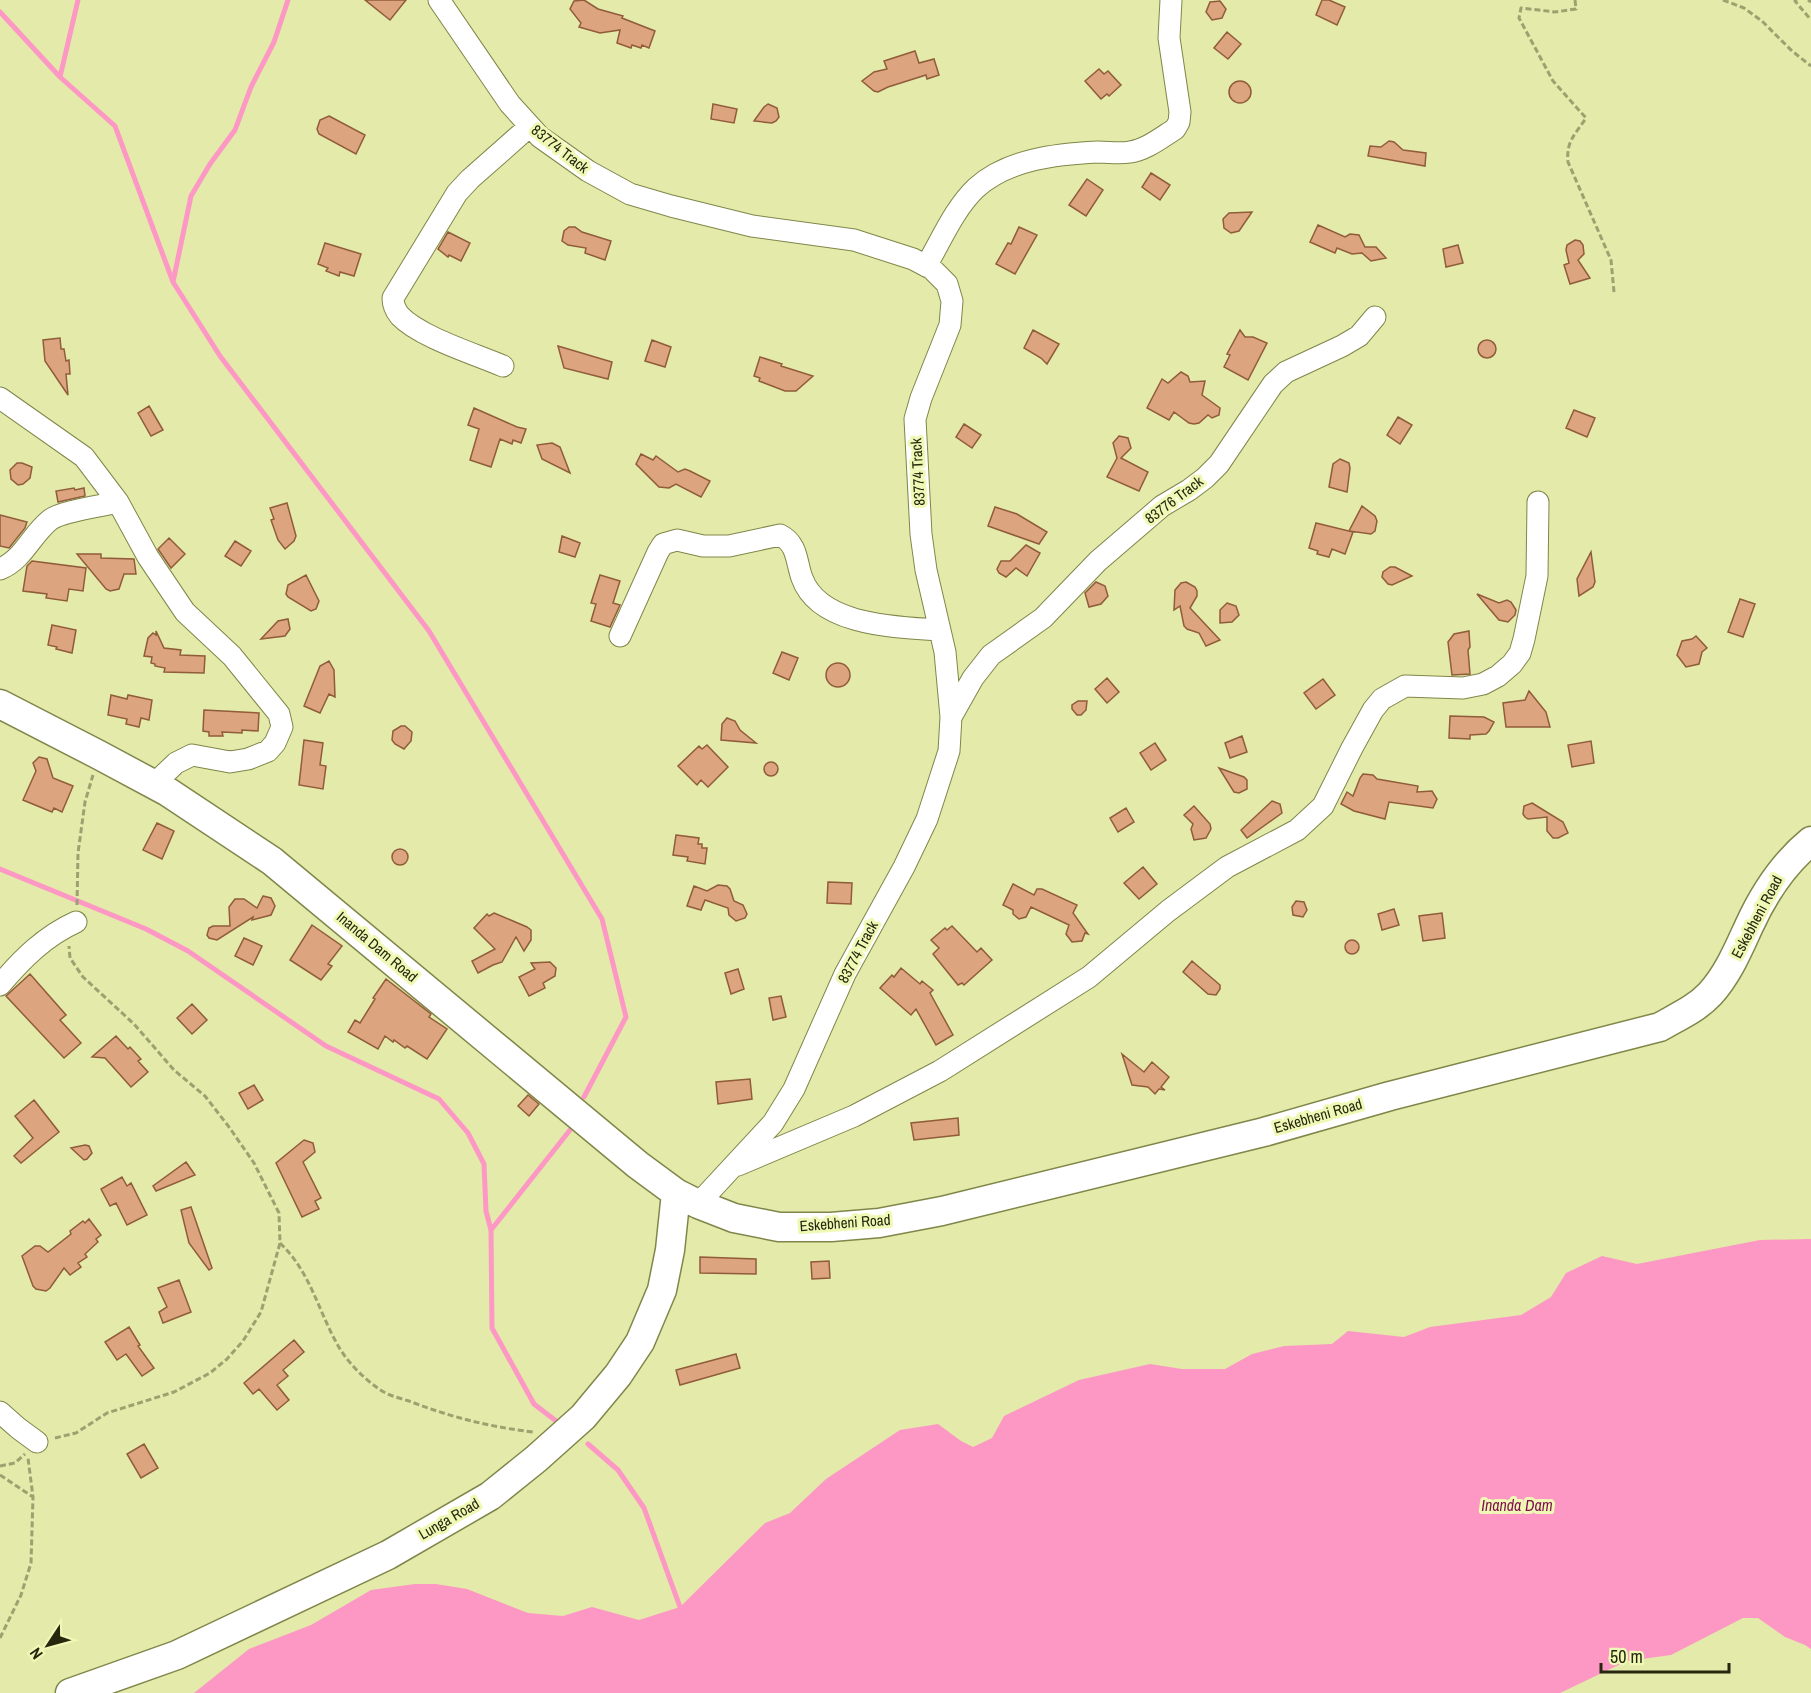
<svg xmlns="http://www.w3.org/2000/svg" width="1811" height="1693" font-family="'Archivo Narrow',sans-serif">
<style>
.water{fill:#fc98c3}
.lines{fill:none;stroke-linecap:round;stroke-linejoin:round}
.stream{stroke:#fc98c3;stroke-width:5}
.building{fill:#dda480;stroke:#905c3a;stroke-width:1.5}
.street-casing{stroke:#808649;stroke-width:23}
.secondary-casing{stroke:#808649;stroke-width:31}
.path{stroke:#9ca170;stroke-width:3;stroke-dasharray:6 3;stroke-linecap:butt}
.street{stroke:#fff;stroke-width:21}
.secondary{stroke:#fff;stroke-width:28}
.labels{text-anchor:middle;stroke-width:6;stroke-linejoin:round;paint-order:stroke}
.street-label{font-size:15px;fill:#25270e;stroke:#f0f8b6}
.water-label{font-size:16px;font-style:italic;fill:#81104f;stroke:#f0f8b6}
</style>
<rect width="100%" height="100%" fill="#e3eaaa"/>
<path class="water" d="M1811,1239V1649L1805,1645L1785,1637L1758,1618H1743L1671,1655L1627,1661L1560,1693H194L249,1649L311,1625L371,1590L415,1584H436L467,1589L528,1613L563,1616L592,1607L639,1620L680,1607L765,1523L790,1513L826,1479L900,1430L938,1424L961,1441L973,1447L992,1438L1004,1416L1079,1380L1150,1364L1182,1369H1225L1252,1354L1284,1346L1332,1344L1348,1331L1404,1337L1430,1327L1521,1315L1551,1297L1566,1273L1602,1256L1637,1264L1760,1240Z"/>
<g class="lines">
<path class="stream" d="M0,12L60,77L115,126L173,282L220,356L429,631L602,919L626,1017L584,1097
M60,77L78,0
M173,282L191,196L210,164L235,130L251,87L274,42L288,0
M0,869L146,929L188,951L326,1046L439,1099L468,1133L484,1164L486,1211L491,1230
M560,1424L534,1404L492,1328L491,1230L570,1130
M588,1444L618,1470L644,1508L680,1607"/>
</g>
<path class="building" d="M365,0H406L390,20Z
M584,0L598,9L623,16L622,18L655,31L649,48L642,45L641,48L632,45L631,48L617,43L620,30L600,33L579,27L581,23L570,9L574,1Z
M1322,0H1329L1345,7L1337,25L1316,15Z
M1220,1L1226,9L1222,18L1212,20L1206,12L1210,2Z
M1227,32L1241,44L1228,59L1214,48Z
M915,51L919,63L934,59L939,75L927,79L926,75L888,87L878,92L874,91L862,81L874,72L887,69L884,61Z
M1099,69L1104,74L1108,71L1121,85L1109,96L1107,94L1101,99L1085,81Z
M1229 92a11 11 0 1 1 22 0a11 11 0 1 1-22 0Z
M713,104L737,109L734,123L711,119Z
M768,104L777,108L779,117L776,121L772,123L754,121L764,107Z
M329,116L365,135L356,154L319,134L317,129L320,120Z
M1389,141L1394,142L1403,150L1426,153L1425,166L1368,156L1370,146L1381,147Z
M1151,173L1170,185L1160,200L1142,187Z
M1087,179L1103,190L1086,216L1069,205Z
M1252,212L1239,231L1231,233L1224,228L1223,219L1229,213Z
M1318,225L1345,237L1350,234L1359,235L1365,247H1376L1386,258L1371,261L1362,253L1352,254L1337,248L1335,253L1310,242Z
M569,227H575L582,232L611,241L605,260L585,253L586,248L568,245L562,241L564,231Z
M1019,227L1037,235L1015,274L996,264L1008,243L1011,244Z
M448,232L470,243L461,261L449,255L448,257L438,249Z
M1575,240L1580,241L1583,245L1584,254L1578,260L1590,278L1570,284L1564,265L1569,263L1566,250L1567,245Z
M325,243L361,254L354,276L340,272L339,276L326,271L328,268L318,264Z
M1458,245L1463,263L1446,267L1443,249Z
M1033,330L1059,344L1047,364L1041,358L1024,348Z
M1240,330L1245,337H1253L1267,343L1248,380L1224,367L1230,355L1227,354Z
M60,338L61,349H64L66,361L69,360L70,374H66L68,395L45,361L43,340Z
M1478 349a9 9 0 1 1 18 0a9 9 0 1 1-18 0Z
M652,340L671,347L665,367L645,361Z
M558,346L612,362L608,379L564,368Z
M760,357L782,364L781,366L813,376L796,391H785L759,381L760,378L754,376Z
M1181,372L1188,376L1190,382L1205,381L1202,395L1220,408L1219,415L1212,418L1208,415L1199,423L1194,424L1189,423L1174,412L1169,420L1147,408L1162,379L1168,383Z
M149,406L163,430L151,436L138,413Z
M474,408L517,427L526,429L521,443L513,440L512,444L500,439L491,467L470,460L479,429L468,425Z
M1574,410L1595,418L1587,437L1566,428Z
M1398,417L1412,425L1400,444L1387,435Z
M964,424L981,435L972,448L956,437Z
M1119,436L1128,438L1131,448L1121,458L1148,472L1139,491L1107,477L1117,458L1113,443Z
M552,443L560,447L570,473L542,459L537,445Z
M641,454L653,460L656,456L678,472L685,469L690,471L710,481L701,497L676,484L669,488L659,487L636,464Z
M1340,459L1349,463L1350,468L1347,492L1329,487L1333,464Z
M17,463H22L32,467L30,478L23,484L18,485L11,479L10,470Z
M74,488L75,490L84,488L85,496L58,502L56,491Z
M287,503L296,536L294,541L285,549L278,540L271,520L274,519L270,508Z
M1362,506L1375,516L1377,521L1375,531L1371,534L1349,531Z
M995,507L1017,514L1047,532L1039,544L988,526Z
M0,515L27,522L25,528L9,548L0,546Z
M1316,523L1353,532L1345,554L1332,549L1329,557L1317,554L1318,551L1309,548Z
M562,536L580,543L575,557L559,552Z
M169,538L185,554L171,568L158,549Z
M235,541L251,551L241,566L225,556Z
M1026,545L1040,553L1027,576L1016,568L1006,577L999,573L997,569L1001,561H1010Z
M1591,552L1595,582L1593,587L1579,596L1577,579Z
M77,554H101V558L134,559L136,574H124L119,589L110,591L106,589Z
M32,561L86,568L83,591L69,589L67,601L46,598L47,594L23,591L27,566Z
M1390,567H1395L1412,576L1392,585L1388,584L1382,577L1383,572Z
M306,575L319,601L316,609L311,611L288,597L286,594L288,585Z
M600,575L620,581L613,603L620,605L610,627L591,621L596,604L591,603Z
M1096,582L1105,586L1108,596L1101,604L1089,607L1085,593Z
M1186,582L1195,587L1197,591V596L1190,608L1220,640L1206,646L1199,633L1187,629L1184,626L1180,606L1174,610L1175,590L1181,583Z
M1477,594L1499,603L1507,600L1511,602L1516,610L1515,615L1508,622L1499,620Z
M1740,599L1755,604L1743,637L1728,632Z
M1227,603L1236,606L1239,615L1232,622L1220,623V610Z
M288,619L290,629L285,636L261,639L278,621Z
M52,625L76,630L72,653L56,649L57,647L48,645Z
M156,631L164,648L181,650L180,655L205,656L204,673L164,672L165,668L155,666V664L151,663L152,657L144,656L148,638L153,633L156,635Z
M1469,631L1470,647L1468,650L1470,674L1452,675L1448,642L1454,634Z
M1696,636L1707,648L1702,652L1699,664L1686,667L1677,655L1682,641L1692,639Z
M782,652L798,658L789,680L773,673Z
M329,661L334,670L335,697L329,694L320,713L304,706L320,666Z
M826 675a12 12 0 1 1 24 0a12 12 0 1 1-24 0Z
M1107,678L1119,692L1107,703L1095,689Z
M1323,679L1335,695L1316,709L1304,693Z
M1529,691L1546,712L1550,727H1506L1503,703L1525,700Z
M111,695L127,699L128,695L152,700L149,720L141,718L139,727L126,724L127,719L108,715Z
M1078,701H1087L1086,710L1081,715H1077L1072,709V705Z
M204,710L259,713L258,731L242,730V733L222,732L223,736H209V732L203,731Z
M1450,716L1484,717L1494,722L1489,731L1486,734L1470,735V739L1449,738Z
M727,718L735,721L740,730L756,743L721,740L722,724Z
M401,726H405L412,732L411,741L404,749L395,744L392,740L393,731Z
M1242,736L1247,752L1230,758L1225,743Z
M304,740L323,743L320,765L326,766L323,789L299,785Z
M1591,741L1594,763L1572,767L1568,745Z
M1155,743L1166,760L1151,770L1140,753Z
M707,745L728,767L708,787L701,780L697,785L678,766L699,746L702,749Z
M39,757L47,759L53,778L73,786L62,812L54,808L52,812L23,800L36,771L33,763Z
M764 769a7 7 0 1 1 14 0a7 7 0 1 1-14 0Z
M1219,768L1244,777L1247,780V789L1239,793L1234,792Z
M1363,774L1373,775L1377,779L1418,786L1417,792L1432,791L1437,799L1433,808L1389,802L1385,819L1354,811L1341,804L1347,792L1353,796L1360,778Z
M1272,801L1280,804L1282,813L1247,838L1241,830Z
M1532,803L1563,822L1568,833L1558,838H1553L1547,831V817L1528,819L1525,817L1523,814L1524,806Z
M1194,806L1210,824L1211,829L1206,838L1194,840L1191,829L1193,824L1184,815Z
M1126,808L1134,822L1118,832L1110,818Z
M157,823L174,831L162,859L143,850Z
M676,835L699,838L698,844H702V848H707L705,864L687,861L688,857L673,855Z
M392 857a8 8 0 1 1 16 0a8 8 0 1 1-16 0Z
M1143,867L1157,884L1139,899L1124,883Z
M828,882L852,883L851,904L827,903Z
M1013,884L1034,895L1037,889H1042L1077,905L1073,913L1088,934L1085,933L1082,941L1072,942L1066,934L1069,925L1031,907L1026,917L1019,919L1013,914V910L1003,905Z
M718,885L727,886L730,889L734,901L743,905L747,914L745,918L736,921L729,915L728,908L705,900L701,910L687,906L694,886L707,891Z
M263,896L271,898L275,906L271,915L252,920L253,917L217,940L209,938L207,935L209,928L213,926H230L229,907L235,899H244L257,908Z
M1296,901L1304,902L1307,910L1303,917L1293,915L1292,907Z
M1394,909L1399,925L1382,930L1378,914Z
M494,913L527,927L531,930V940L524,951L516,937L502,962L493,965L478,973L472,961L495,949L474,928L487,914L489,916Z
M1442,913L1445,938L1423,941L1419,916Z
M312,925L342,946L328,964L332,966L321,980L290,960Z
M952,926L977,952L981,948L992,960L964,985L962,983L958,985L933,954L939,948L931,940L945,928L947,930Z
M244,938L262,946L253,965L235,956Z
M1345 947a7 7 0 1 1 14 0a7 7 0 1 1-14 0Z
M1192,961L1220,985V989L1216,995L1208,994L1183,972Z
M550,962L556,968L555,976L543,983L545,988L529,996L519,977L535,969L531,963Z
M901,968L920,984L922,981L933,990L930,993L953,1035L936,1045L916,1009L911,1015L880,988L892,975L894,977Z
M738,969L744,989L731,994L725,973Z
M30,974L66,1015L60,1020L81,1043L64,1058L6,996Z
M386,979L431,1014L429,1017L447,1029L427,1059L407,1046L405,1048L394,1040L393,1042L385,1036L378,1049L348,1032L355,1020L360,1023L375,999L373,998Z
M781,996L786,1017L773,1020L769,998Z
M192,1004L207,1020L192,1034L177,1018Z
M116,1036L128,1049L130,1047L141,1059L138,1061L148,1072L131,1087L105,1058L92,1057Z
M1122,1054L1144,1072L1152,1062L1169,1077L1161,1087L1165,1090L1159,1089L1155,1094L1148,1087L1132,1085Z
M750,1079L752,1099L718,1104L716,1082Z
M254,1085L263,1100L248,1109L239,1093Z
M528,1095L539,1104L529,1116L518,1106Z
M34,1100L59,1132L21,1163L14,1156L33,1138L15,1116Z
M958,1118L959,1135L914,1140L911,1123Z
M304,1140L313,1143L315,1152L303,1162L321,1198L315,1201L319,1209L302,1217L276,1163Z
M85,1145L89,1146L92,1153L87,1159L84,1160L71,1148Z
M186,1162L195,1175L156,1191L153,1186Z
M122,1177L127,1186L131,1183L147,1215L127,1225L116,1203L110,1206L101,1189Z
M191,1207L212,1268L209,1270L189,1243L181,1210Z
M89,1219L101,1235L96,1239L98,1242L85,1254L87,1257L78,1263L81,1267L70,1275L64,1268L50,1288L46,1291L36,1289L33,1286L22,1256L35,1246H40L48,1252L71,1234L70,1231L83,1221L85,1223Z
M700,1257L756,1259V1274L700,1273Z
M829,1261L830,1278L812,1279L811,1262Z
M179,1280L191,1312L163,1323L159,1312L167,1307L158,1288Z
M129,1327L140,1345L138,1346L154,1368L142,1376L126,1354L117,1360L105,1342Z
M294,1340L304,1352L283,1370L288,1376L277,1385L289,1400L277,1410L259,1389L253,1394L244,1383Z
M736,1354L740,1368L680,1385L676,1370Z
M144,1444L158,1468L141,1478L127,1454Z"/>
<g class="lines">
<defs>
<path id="street" d="M439,0L510,104L540,137L588,171L630,194L671,206L752,226L854,240L913,259L932,269L947,284L952,301L950,325L921,398L915,419L921,534L926,570L945,652L951,717L949,751L927,819L904,867L845,974L794,1089L773,1123L698,1204
M926,266C941,241 954,209 976,188C1008,159 1057,154 1098,152C1109,152 1119,154 1130,152C1146,150 1162,137 1175,129L1179,122L1180,112L1169,38L1171,0
M503,366C475,354 420,337 400,316C395,310 393,305 393,298L457,193L470,179L530,126
M0,398L84,457L118,502L148,557L185,612L232,656L279,714L282,727L275,743L268,751L248,759L230,762L192,755L176,763L153,785
M0,569C23,560 31,535 50,520C61,511 102,506 118,502
M620,636L658,552L663,544L677,540L703,546H729L780,535C798,544 796,562 802,578C819,626 897,627 939,630
M951,717L973,678L991,655L1043,618L1098,561L1162,506L1189,490L1205,478L1219,464L1273,384L1286,372L1342,346L1359,336L1375,317
M0,985C22,959 45,936 76,922
M738,1165L854,1116L940,1071L1089,977L1168,911L1227,867L1297,830L1323,806L1352,748L1373,710L1382,699L1405,686L1463,688L1483,684L1498,676L1512,664L1520,653L1524,639L1537,576L1538,502
M0,1412L18,1428L37,1442"/>
<path id="secondary" d="M0,704L99,755L168,792L272,861L638,1165L676,1193L698,1204L734,1218L779,1227H831L879,1223L942,1211L1264,1132L1390,1096L1660,1027C1677,1017 1696,1009 1710,994C1728,974 1738,950 1749,926C1764,893 1783,864 1811,841
M70,1693L177,1655L388,1555L490,1496L536,1459L583,1417L618,1375L640,1342L662,1290L670,1250L676,1193"/>
</defs>
<use href="#street" class="street-casing"/>
<use href="#secondary" class="secondary-casing"/>
<path class="path" d="M1575,0L1576,9L1555,12L1521,8L1519,18L1553,81L1586,118C1575,135 1566,141 1568,162L1611,260L1614,292
M1723,0L1744,8L1762,21L1792,51L1811,66
M1797,0L1795,1L1811,20
M1808,0L1811,2
M77,905L78,853L85,802L93,775
M280,1243C310,1272 317,1307 336,1342C346,1361 362,1377 379,1389C387,1395 399,1398 409,1401C450,1417 490,1427 533,1432
M55,1438L76,1433L107,1413L174,1392L210,1373L227,1359L243,1341L261,1312L280,1243L279,1213L254,1163L229,1127L205,1096L174,1070L134,1024L83,977L70,958L69,946
M0,1466L15,1463L25,1454
M0,1475L33,1497
M0,1638L21,1595L31,1563L33,1497L28,1458"/>
<use href="#street" class="street"/>
<use href="#secondary" class="secondary"/>
</g>
<g class="labels">
<g class="street-label">
<text transform="translate(560 149) rotate(38)" y="5">83774 Track</text>
<text transform="translate(918 472) rotate(-93)" y="5">83774 Track</text>
<text transform="translate(1174 500) rotate(-37)" y="5">83776 Track</text>
<text transform="translate(1757 917) rotate(-62)" y="5">Eskebheni Road</text>
<text transform="translate(377 947) rotate(40)" y="5">Inanda Dam Road</text>
<text transform="translate(858 952) rotate(-62)" y="5">83774 Track</text>
<text transform="translate(1318 1116) rotate(-16)" y="5">Eskebheni Road</text>
<text transform="translate(845 1223) rotate(-4)" y="5">Eskebheni Road</text>
<text transform="translate(449 1519) rotate(-30)" y="5">Lunga Road</text>
</g>
<g class="water-label">
<text x="1517" y="1511">Inanda Dam</text>
</g>
</g>
<g transform="translate(48 1645) rotate(234)" stroke="#f0f8b6" stroke-width="4.5" paint-order="stroke">
<path d="M0-4.5L10 22L0 15L-10 22Z" fill="#25270e"/>
<text y="-9" font-size="16" font-weight="bold" text-anchor="middle" fill="#25270e">N</text>
</g>
<path d="M1601 1663v9h128v-9" fill="none" stroke="#25270e" stroke-width="3"/>
<text x="1610" y="1663" font-size="18" fill="#25270e" stroke="#f0f8b6" stroke-width="4.5" paint-order="stroke">50 m</text>
</svg>
